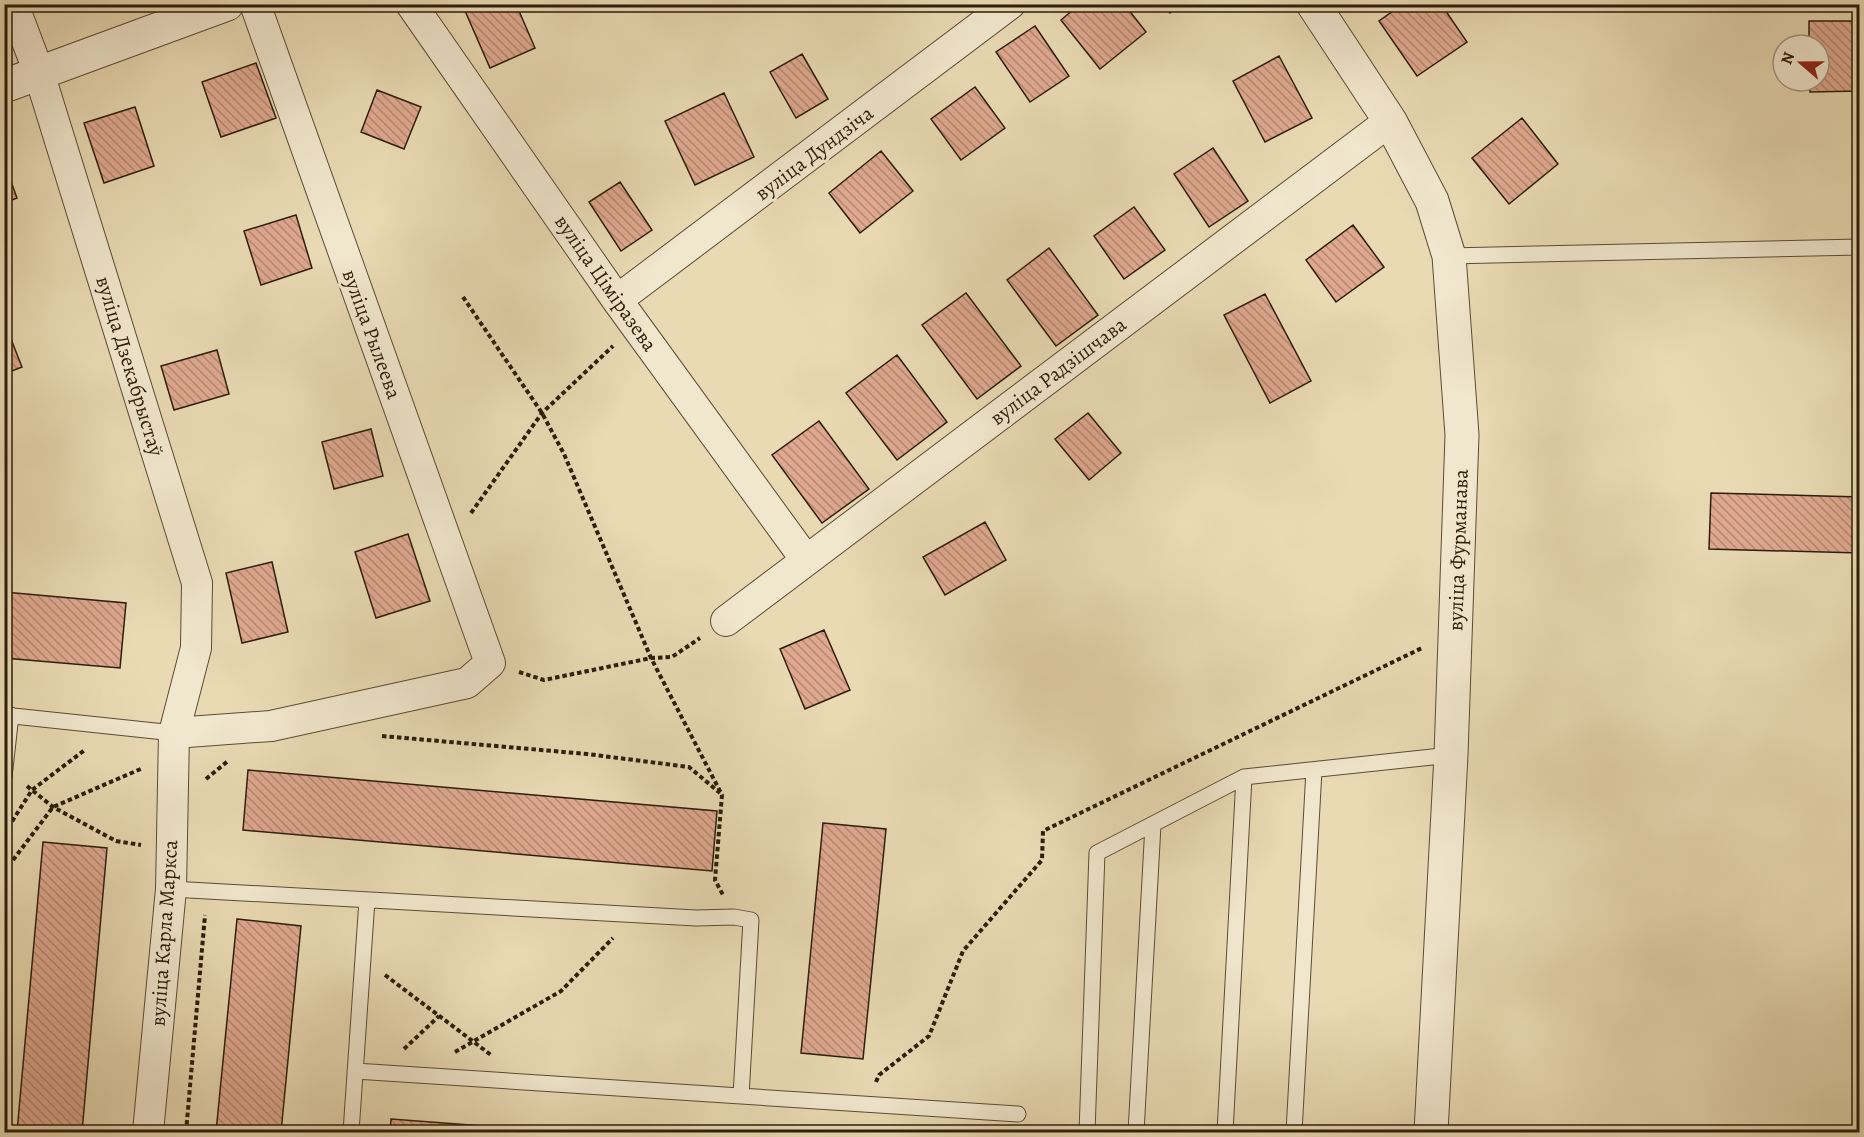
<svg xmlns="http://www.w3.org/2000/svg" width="1864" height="1137" font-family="Alegreya,serif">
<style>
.building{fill:url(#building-back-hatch);stroke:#2c1d0a;stroke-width:1.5}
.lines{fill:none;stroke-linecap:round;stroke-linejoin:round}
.service-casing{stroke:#5b4c34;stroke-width:17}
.minor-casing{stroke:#5b4c34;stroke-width:32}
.tertiary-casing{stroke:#5b4c34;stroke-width:35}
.path{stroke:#2c1d0a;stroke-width:4;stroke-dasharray:4.5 3;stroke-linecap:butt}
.service{stroke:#f1e7ce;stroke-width:15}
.minor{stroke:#f1e7ce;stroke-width:30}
.tertiary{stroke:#f1e7ce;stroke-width:33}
.labels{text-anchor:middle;stroke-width:6;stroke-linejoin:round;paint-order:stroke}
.street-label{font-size:21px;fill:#2c1d0a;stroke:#f1e7ce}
</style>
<defs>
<pattern id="building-back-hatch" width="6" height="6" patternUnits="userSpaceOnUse" patternTransform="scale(1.5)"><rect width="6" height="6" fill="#dfa88f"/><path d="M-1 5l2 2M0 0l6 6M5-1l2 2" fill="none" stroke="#b58873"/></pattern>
</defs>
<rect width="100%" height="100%" fill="#e9dab3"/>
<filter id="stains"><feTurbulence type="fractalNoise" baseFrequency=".00333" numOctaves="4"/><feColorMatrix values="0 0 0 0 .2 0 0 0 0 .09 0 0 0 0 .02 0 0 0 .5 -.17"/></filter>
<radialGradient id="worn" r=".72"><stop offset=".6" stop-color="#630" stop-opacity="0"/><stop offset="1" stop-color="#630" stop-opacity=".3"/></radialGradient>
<path class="building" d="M462,4H516L535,48L490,68Z
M1080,4H1124L1146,32L1100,69L1061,20Z
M1163,4H1180L1170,13Z
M1403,4H1441L1467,42L1417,76L1379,21Z
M1809,21H1860V91L1810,92V81H1819V45H1809Z
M1035,26L1069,76L1030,102L996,52Z
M802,54L828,99L796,118L770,72Z
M1279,56L1312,118L1265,142L1233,81Z
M256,63L276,118L221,137L202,82Z
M975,87L1005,128L961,160L931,119Z
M377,90L421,107L404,149L361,132Z
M724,93L754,157L695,185L665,121Z
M135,107L154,166L104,183L84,123Z
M1522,118L1558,164L1509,204L1472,158Z
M1213,148L1248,201L1209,227L1174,174Z
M881,151L913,191L860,233L829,193Z
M4,162L17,198L4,203Z
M620,182L652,230L621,251L589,202Z
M1134,207L1165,250L1124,279L1094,236Z
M296,215L312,268L261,285L244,231Z
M1353,225L1384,267L1336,302L1306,260Z
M1049,248L1098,315L1056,346L1007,280Z
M966,293L1021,366L977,399L922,325Z
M1265,294L1311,381L1270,403L1224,315Z
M9,334L22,367L4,374V336Z
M217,350L229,394L174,410L161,366Z
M897,355L947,422L897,460L846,393Z
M1088,413L1121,453L1089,480L1055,439Z
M819,421L869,489L822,523L772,455Z
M371,429L383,476L334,489L322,442Z
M1711,493L1860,497V553L1709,549Z
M985,522L1006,560L945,595L923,557Z
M408,534L430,601L376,618L355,552Z
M272,562L288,632L242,643L226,573Z
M4,592L126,603L120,668L4,658Z
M824,630L850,690L805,709L780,649Z
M248,770L717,811L712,871L243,830Z
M823,823L886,829L863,1059L801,1053Z
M43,842L107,848L82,1132H17Z
M237,919L301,926L281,1132H216Z
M391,1119L561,1132H390Z"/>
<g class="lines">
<defs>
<path id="service" d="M1449,256L1860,247
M4,715L174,733
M4,777L11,715
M171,889L696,918L734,917L751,920L741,1096
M355,1071L1018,1114
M351,1132L367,900
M1087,1132L1097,853L1244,777L1451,755
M1136,1132L1153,825
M1225,1132L1244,777
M1294,1132L1314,770"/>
<path id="minor" d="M13,4L39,73L197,583L196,648L174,733L171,889L148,1132
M411,4L617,300L806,560
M617,300L1010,4
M726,621L1390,121
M174,733L271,726L467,683L490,663L255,4"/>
<path id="tertiary" d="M1313,4L1390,121L1432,201L1449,256L1462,435L1451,755L1431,1132
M4,86L227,4"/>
</defs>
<use href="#service" class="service-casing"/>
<use href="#minor" class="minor-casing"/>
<use href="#tertiary" class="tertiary-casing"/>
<path class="path" d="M463,297L542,413L564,454L651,658L722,795L715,880L723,895
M471,513L542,413L613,346
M519,672L544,680L651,658L672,657L700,638
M382,736L587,754L689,767L720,793
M206,779L228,761
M27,786L53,807L116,841L141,845
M4,834L32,790L86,749
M4,872L53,807L143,768
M385,975L491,1055
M404,1049L439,1016
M455,1052L561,991L613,938
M876,1082L879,1075L929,1036L963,951L1042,860L1043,831L1422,648
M847,1127L853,1132
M186,1132L205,915"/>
<use href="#service" class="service"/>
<use href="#minor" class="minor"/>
<use href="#tertiary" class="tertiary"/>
</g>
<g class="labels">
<g class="street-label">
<text transform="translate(814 153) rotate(-37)" y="7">вуліца Дундзіча</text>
<text transform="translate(606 283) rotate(55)" y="7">вуліца Ціміразева</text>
<text transform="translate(372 334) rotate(70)" y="7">вуліца Рылеева</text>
<text transform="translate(130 366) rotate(73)" y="7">вуліца Дзекабрыстаў</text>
<text transform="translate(1058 371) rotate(-37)" y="7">вуліца Радзішчава</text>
<text transform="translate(1458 550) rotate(-88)" y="7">вуліца Фурманава</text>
<text transform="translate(164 933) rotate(-86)" y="7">вуліца Карла Маркса</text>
</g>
</g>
<rect width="1864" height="1137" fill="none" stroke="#e9dab3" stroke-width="24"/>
<rect x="6" y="6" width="1852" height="1125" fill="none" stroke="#2c1d0a" stroke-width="3"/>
<rect x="12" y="12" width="1840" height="1113" fill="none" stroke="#2c1d0a" stroke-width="1.5"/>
<g transform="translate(1801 63) rotate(290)"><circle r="28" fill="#f1e7ce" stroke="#a29680" stroke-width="1.5"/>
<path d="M0-4.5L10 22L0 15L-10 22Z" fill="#8f2418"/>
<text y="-9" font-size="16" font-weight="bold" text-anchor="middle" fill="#2c1d0a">N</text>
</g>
<rect width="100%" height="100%" filter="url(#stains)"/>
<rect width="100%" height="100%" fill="url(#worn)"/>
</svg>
